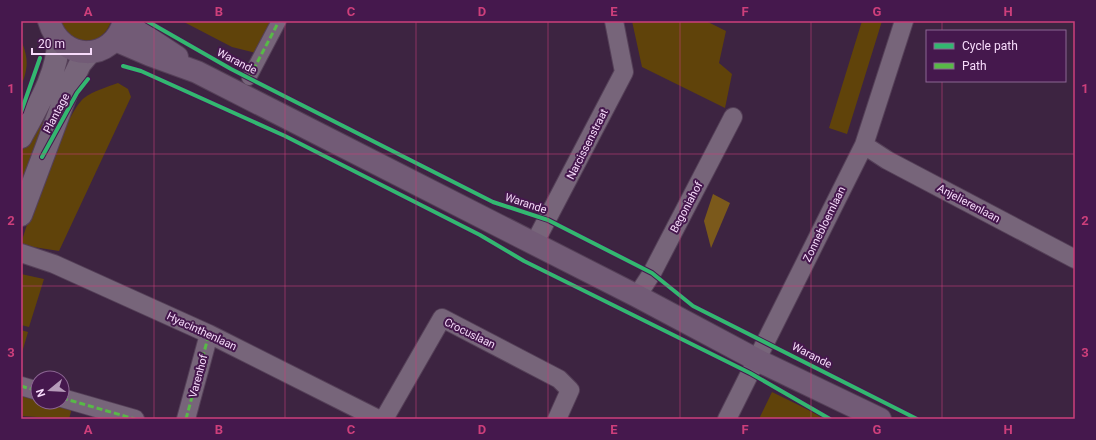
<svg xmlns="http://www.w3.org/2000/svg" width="1096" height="440" font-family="Roboto,sans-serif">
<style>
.green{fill:#60430a}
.forest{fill:#7b591b}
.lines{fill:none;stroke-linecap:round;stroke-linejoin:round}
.pedestrian-casing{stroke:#554058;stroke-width:16}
.minor-casing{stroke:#554058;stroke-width:20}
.tertiary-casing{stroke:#554058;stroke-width:24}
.secondary-casing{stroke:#554058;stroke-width:24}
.pedestrian{stroke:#77657a;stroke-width:14}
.minor{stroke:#77657a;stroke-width:18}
.tertiary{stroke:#77657a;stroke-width:22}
.secondary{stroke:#725b76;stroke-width:22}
.quiet{stroke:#58b947;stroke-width:3;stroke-dasharray:6 3;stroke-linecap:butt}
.cycleway-casing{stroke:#45184d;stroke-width:6}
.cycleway{stroke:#33b770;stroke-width:4}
.grid{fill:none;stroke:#cd3f7b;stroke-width:1;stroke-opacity:0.55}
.labels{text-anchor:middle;stroke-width:4;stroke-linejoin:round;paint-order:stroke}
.street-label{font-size:11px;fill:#f7dbfb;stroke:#45184d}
.neatline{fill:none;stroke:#cd3f7b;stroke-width:1.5}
.grid-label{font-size:13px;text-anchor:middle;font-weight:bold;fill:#cd3f7b}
</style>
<rect width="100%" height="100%" fill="#3d2441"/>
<path class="green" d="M61,21H111C105,41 82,49 66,32C64,30 62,24 61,21Z
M182,21H272L256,53L232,47Z
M632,21H706L726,31L719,63L732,74L725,108L642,67Z
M862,21H882L847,134L829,128Z
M21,40C29,59 28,68 21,87Z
M118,83L128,89L131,97L59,251L21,245C29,216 64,115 84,98C93,91 107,87 118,83Z
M52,90L59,93L21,194V153Z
M21,274L44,279L29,327L21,325Z
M21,330L28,332L21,356Z
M772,392L827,419H759Z
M23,393L38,398V402H52L72,408L69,419L21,416Z"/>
<path class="forest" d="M713,194L730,203L711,248L704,221Z"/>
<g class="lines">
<defs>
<path id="pedestrian" d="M249,78L279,21"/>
<path id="minor" d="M864,145L887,160L1075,259
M534,244L624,72L614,21
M21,253L54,264L209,334L378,419
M637,296L652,273L733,117
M21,386L38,391
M62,398L135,419
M186,419L209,334
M384,419L442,318L559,379L570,390L557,419
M727,419L864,145L904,21"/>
<path id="tertiary" d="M21,137C36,109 59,72 58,40
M21,215L69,87L80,64L90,52"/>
<path id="secondary" d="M49,21C61,62 113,63 124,21
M124,22L177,57
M115,40L150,55L197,72L637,296L757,360L880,419"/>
</defs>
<use href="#pedestrian" class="pedestrian-casing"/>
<use href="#minor" class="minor-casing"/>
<use href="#tertiary" class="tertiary-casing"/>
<use href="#secondary" class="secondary-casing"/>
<use href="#pedestrian" class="pedestrian"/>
<use href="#minor" class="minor"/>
<use href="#tertiary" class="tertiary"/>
<use href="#secondary" class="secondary"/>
<path class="quiet" d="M249,78L279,21
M21,386L38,391
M62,398L135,419
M186,419L209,334"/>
<defs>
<path id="cycleway" d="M147,21L231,69L493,202L548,220L652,273L693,306L917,419
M123,66L141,71L285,136L480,235L524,261L750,373L830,419
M21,112L40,58
M42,157L77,93L88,79"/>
</defs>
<use href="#cycleway" class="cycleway-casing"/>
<use href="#cycleway" class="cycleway"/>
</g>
<path class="grid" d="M154,21V419M285,21V419M416,21V419M548,21V419M680,21V419M811,21V419M942,21V31M942,81V419M21,154H1075M21,286H1075"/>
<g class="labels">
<g class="street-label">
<text transform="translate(237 61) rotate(27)" y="4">Warande</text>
<text transform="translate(56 113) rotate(-62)" y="4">Plantage</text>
<text transform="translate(587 144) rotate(-63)" y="4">Narcissenstraat</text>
<text transform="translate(526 203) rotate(18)" y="4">Warande</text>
<text transform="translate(969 203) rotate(28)" y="4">Anjelierenlaan</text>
<text transform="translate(686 207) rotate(-62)" y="4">Begoniahof</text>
<text transform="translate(824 224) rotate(-64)" y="4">Zonnebloemlaan</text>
<text transform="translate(202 331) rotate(25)" y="4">Hyacinthenlaan</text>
<text transform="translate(470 333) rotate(26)" y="4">Crocuslaan</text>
<text transform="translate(812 355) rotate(27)" y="4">Warande</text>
<text transform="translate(198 376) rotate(-75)" y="4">Varenhof</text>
</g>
</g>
<rect width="1096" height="440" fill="none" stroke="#45184d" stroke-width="44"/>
<rect x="926" y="30" width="140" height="52" fill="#45184d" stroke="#8c6693"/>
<rect x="934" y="43" width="20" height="6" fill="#33b770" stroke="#8c6693"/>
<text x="962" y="50" font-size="12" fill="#f7dbfb">Cycle path</text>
<rect x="934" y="63" width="20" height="6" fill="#58b947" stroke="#8c6693"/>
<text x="962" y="70" font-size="12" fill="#f7dbfb">Path</text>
<g transform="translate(50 390) rotate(252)"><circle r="19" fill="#45184d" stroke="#8c6693"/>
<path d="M0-3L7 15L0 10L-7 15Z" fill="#b69bba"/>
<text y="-6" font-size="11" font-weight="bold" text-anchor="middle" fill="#f7dbfb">N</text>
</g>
<path d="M32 48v6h59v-6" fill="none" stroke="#f7dbfb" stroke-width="2"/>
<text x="38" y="48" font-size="12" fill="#f7dbfb" stroke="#45184d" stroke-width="3" paint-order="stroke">20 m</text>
<rect x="22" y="22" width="1052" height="396" class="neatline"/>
<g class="grid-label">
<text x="88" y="16">A</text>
<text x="219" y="16">B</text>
<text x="351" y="16">C</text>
<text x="482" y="16">D</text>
<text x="614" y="16">E</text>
<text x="745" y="16">F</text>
<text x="877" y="16">G</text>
<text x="1008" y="16">H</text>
<text x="11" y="93">1</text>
<text x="1085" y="93">1</text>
<text x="11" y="225">2</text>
<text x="1085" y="225">2</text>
<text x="11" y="357">3</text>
<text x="1085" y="357">3</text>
<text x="88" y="434">A</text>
<text x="219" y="434">B</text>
<text x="351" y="434">C</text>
<text x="482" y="434">D</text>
<text x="614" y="434">E</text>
<text x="745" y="434">F</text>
<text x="877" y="434">G</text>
<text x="1008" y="434">H</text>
</g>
</svg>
